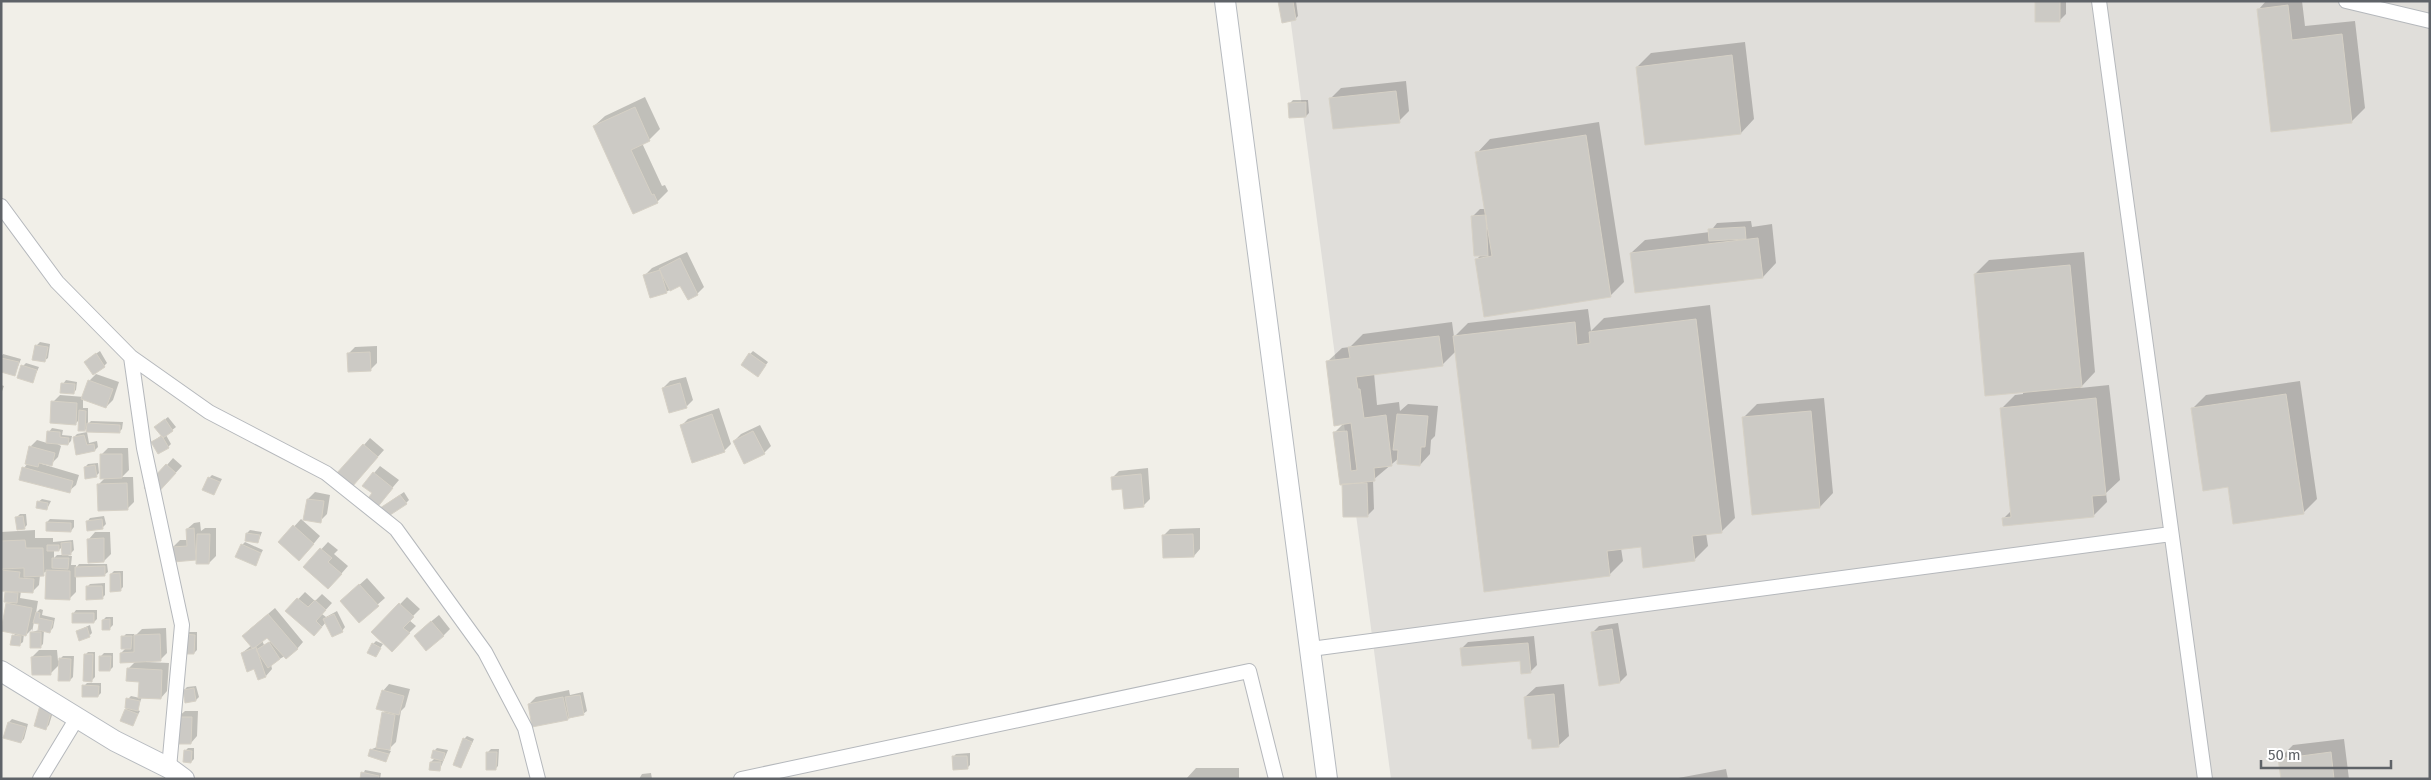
<svg xmlns="http://www.w3.org/2000/svg" width="2431" height="780" font-family="'Fira Sans',sans-serif">
<style>
.industrial{fill:#e0deda}
.shadow{fill:#0003;fill-rule:evenodd}
.building{fill:#cccac5;stroke:#d6d1c6}
.lines{fill:none;stroke-linecap:round;stroke-linejoin:round}
.street-casing{stroke:#b5b8bc;stroke-width:16}
.secondary-casing{stroke:#b6babf;stroke-width:22}
.street{stroke:#fff;stroke-width:14}
.secondary{stroke:#fff;stroke-width:20}
</style>
<rect width="100%" height="100%" fill="#f1efe8"/>
<path class="industrial" d="M1288,1H2430V779H1391Z"/>
<path class="shadow" d="M1279,1H1296L1298,16L1295,19Z
M2036,1H2066V14L2060,20Z
M2266,1H2302L2305,26L2355,21L2365,108L2351,122L2259,9Z
M1745,42L1754,119L1741,133L1637,67L1651,53Z
M1406,81L1409,111L1399,121L1331,98L1341,88Z
M645,97L660,129L649,140L642,143L662,186L665,185L668,191L657,202L594,126L605,116Z
M1293,100H1308L1309,113L1306,116L1290,103Z
M1599,122L1624,282L1610,296L1477,259L1481,255L1473,216L1480,209H1485L1477,153L1490,139Z
M1751,221L1752,227L1772,224L1776,263L1763,277L1631,253L1645,240L1710,232L1717,223Z
M687,252L704,287L697,294L688,298L681,284L666,292L645,275L652,268Z
M2084,252L2095,372L2080,388L2109,385L2120,480L2106,493L2107,502L2094,515L2004,518L2012,510L2001,409L2015,395L2023,394V392L1975,274L1989,260Z
M1710,305L1735,518L1721,532L1706,533L1708,546L1694,560L1642,546L1621,548L1623,561L1609,575L1456,351L1442,365L1374,373L1377,405L1399,402L1400,411L1408,404L1438,406L1435,436L1431,440L1430,454L1420,465L1399,458L1373,480L1374,509L1367,516L1343,483L1334,433L1344,423L1328,361L1342,348L1350,347L1363,334L1452,322L1454,337L1468,323L1588,309L1591,331L1604,318Z
M40,342L50,344L48,358L44,361L34,359L37,345Z
M377,346V363L370,370L349,353L355,347Z
M100,351L107,363L104,366L88,359Z
M753,351L768,362L761,372L750,354Z
M3,354L21,359L15,374L1,371V357Z
M26,363L39,367L32,382L23,366Z
M96,374L119,382L113,400L106,407L83,399V408H88V424L91,421L123,422L122,429L119,432L88,427L85,430L80,419L75,424L53,402L60,395L84,397L89,381Z
M686,377L693,400L686,407L663,388L670,381Z
M66,380L77,382L76,390L73,393L63,384Z
M2300,381L2317,499L2303,513L2229,486L2192,409L2206,395Z
M1,385L4,386L1,394Z
M1824,398L1833,493L1820,507L1743,418L1757,404Z
M719,408L731,444L724,451L681,426L688,419Z
M168,417L176,427L166,435L171,444L168,447L152,442L162,435L159,424Z
M760,425L771,446L764,453L734,441L741,434Z
M52,428L63,430L62,435L72,436L71,441L68,444L54,442L61,446L58,457L51,464L42,462V464L79,475L76,485L69,491L24,468L28,463L30,447L37,440L47,443L49,432Z
M87,432L89,443L97,441L98,447L95,450L74,437L77,434Z
M370,438L384,450L358,479L364,445Z
M108,448H128L129,470L122,477H133L134,502L127,509L98,485L106,477L101,455Z
M173,458L182,466L161,489L167,465Z
M98,463L99,473L96,476L85,467L88,464Z
M380,466L399,480L376,507L373,493L364,485Z
M1148,468L1150,499L1144,505L1112,478L1119,471Z
M212,475L222,479L214,494L209,478Z
M315,492L330,495L327,514L320,521L308,499Z
M404,492L409,500L406,503L382,507Z
M42,499L51,501L47,509L38,502Z
M20,514H26L27,525L24,528L16,518Z
M104,516L106,524L103,527L87,522L90,518Z
M50,519L74,520V527L71,531L47,522Z
M301,519L320,536L306,553L280,542Z
M200,522L201,531L205,528H216V556L209,563L197,559L174,560L173,547L180,540H187V529L194,523Z
M1200,528V549L1194,556L1163,536L1170,529Z
M35,530V538H53V542L73,540L74,550L68,556H72L71,565H76V568L79,564H107L108,572L104,575L76,576V592L69,599L47,571L40,575L39,585L32,592L21,591L20,598L38,601L36,613L40,609L43,610L42,615L55,618L53,628L50,631L44,630L43,644L40,647H31L32,629L26,635L24,634L23,642L19,645L13,636L16,633L7,603L9,601L6,593L9,590L1,571L4,568H1V532ZM63,546V555H57L54,558V550H59ZM34,622L41,623L39,630L32,632Z
M250,530L262,532L258,542L247,533Z
M95,532H110L111,554L104,561L89,539Z
M245,542L263,550L255,564L242,545Z
M328,542L338,550L334,554L348,566L335,581L305,567Z
M114,571H123V587L120,590L111,574Z
M367,578L385,598L359,621L348,595Z
M105,583V595L102,598L87,587L90,584Z
M305,592L315,601L322,594L332,603L322,614L326,617L337,611L345,627L342,631L326,622L321,628L287,611Z
M407,597L420,609L409,620L416,626L392,650L373,632Z
M275,608L303,642L297,649L271,664L272,669L266,676L255,668L242,653L252,645L250,629ZM268,636L271,641L264,645L262,640Z
M76,610H97V619L94,622L73,614Z
M439,615L450,629L443,636L422,629Z
M106,617H113V625L110,628L103,620Z
M1618,623L1627,675L1620,682L1601,685L1592,633L1599,626Z
M90,625L92,633L89,636L77,631Z
M166,628L167,653L160,660H146V662L169,663L167,691L161,698L142,697L137,710L140,711L132,725L126,709L128,699L131,696L140,698V681L128,669L136,661L121,653L126,648L123,637L126,634H134V637L142,629Z
M187,632H197V650L194,653Z
M1534,636L1537,665L1530,672L1521,660L1461,649L1468,642Z
M376,641L383,644L375,656L373,644Z
M39,650H57L58,661L63,656H74L73,677L70,680L59,665L51,673L32,657Z
M88,652H95V677L92,680L85,655Z
M104,653H113V667L110,670L101,656Z
M87,683H101V693L98,696L84,686Z
M389,684L410,689L405,707L401,711L396,742L388,750L391,751L386,760L370,756L372,749L377,747L383,713L386,710L383,691Z
M1564,684L1569,736L1558,746L1525,697L1536,687Z
M196,686L199,697L196,700L184,690L187,687Z
M569,690L570,695L583,692L587,711L583,714L567,719L529,704L536,697Z
M56,702L49,725L46,728L36,725Z
M185,711H198L197,736L191,743L178,717Z
M12,719L28,724L24,739L21,742L9,722Z
M467,736L474,739L461,767L464,739Z
M2344,739L2349,779H2282L2279,759L2293,745Z
M188,748H194V759L191,762L185,751Z
M437,748L448,750L440,769L431,762L435,758L434,751Z
M491,749H499L498,766L495,769L488,752Z
M970,753V765L967,768L953,757L956,754Z
M1196,768H1239V779H1186Z
M1726,769L1728,779H1673Z
M365,770L381,773L380,779H361Z
M651,773L652,779H639L642,774Z"/>
<path class="building" d="M1278,1H1293L1296,20L1282,23Z
M2035,1H2060V22H2035Z
M2288,5L2292,40L2342,34L2352,123L2271,132L2257,9Z
M1732,55L1741,134L1645,145L1636,67Z
M1396,91L1400,123L1333,129L1329,98Z
M1306,102V117L1289,118L1288,103Z
M635,107L650,141L631,150L652,195L654,194L658,203L633,214L593,126Z
M1586,135L1611,297L1484,317L1475,259L1492,256L1475,152Z
M1486,215L1488,256H1474L1471,216Z
M1745,227L1746,239L1709,241L1708,229Z
M1758,238L1763,278L1635,293L1630,253Z
M680,258L698,295L688,300L680,286L670,291L659,269Z
M2070,265L2082,387L1985,396L1974,274Z
M660,270L667,293L650,298L643,275Z
M1696,319L1722,533L1692,536L1695,561L1643,568L1641,547L1607,551L1610,576L1484,592L1453,336L1575,322L1577,345L1590,343L1589,332Z
M1439,336L1443,366L1356,377L1358,389H1360L1364,418L1386,415L1392,466L1374,468L1375,481L1340,485L1333,432L1347,431L1351,471L1357,470L1351,423L1334,426L1326,361L1350,358L1348,347Z
M35,345L48,347L45,362L32,360Z
M370,352L371,371L348,372L347,353Z
M96,353L105,367L93,375L84,362Z
M749,353L766,365L758,377L741,365Z
M1,358L19,362L15,376L1,372Z
M21,365L37,370L33,383L17,378Z
M88,380L113,389L106,408L81,399Z
M61,383L75,384L74,394L60,393Z
M680,383L687,408L669,413L662,388Z
M2286,394L2304,514L2233,524L2228,487L2203,491L2191,408Z
M2096,398L2106,495L2092,496L2094,517L2003,526L2002,518L2011,517L2000,408Z
M51,401L77,403L76,425L50,423Z
M79,410L86,411L85,431H78Z
M1811,411L1820,508L1752,515L1742,417Z
M712,414L725,452L692,463L680,425Z
M1397,414L1428,416L1425,447H1421L1420,466L1397,464L1398,450H1393Z
M165,419L173,431L163,438L154,427Z
M87,423L120,425V433L86,432Z
M47,431L60,432V437L69,438L68,445L46,443Z
M753,431L765,454L744,464L733,441Z
M84,435L87,445L94,444L95,451L76,455L73,437Z
M162,436L169,448L158,454L151,442Z
M363,444L378,457L352,487L336,474Z
M29,446L55,453L52,466L39,463L38,467L25,464Z
M100,454H122V478L100,479Z
M166,464L176,473L154,497L144,488Z
M95,465L97,477L85,479L84,467Z
M22,467L73,481L70,493L19,480Z
M373,472L393,488L376,509L366,501L372,493L362,486Z
M1141,474L1144,507L1124,509L1122,489L1112,490L1111,477Z
M208,477L220,482L214,495L202,490Z
M127,483L128,510L98,511L97,484Z
M1367,483L1368,517H1343L1342,484Z
M400,495L407,504L384,519L377,510Z
M307,499L324,501L321,523L303,520Z
M37,501L48,503L47,510L36,508Z
M23,516L25,529L17,530L15,517Z
M102,519L103,529L87,531L86,521Z
M46,522L71,523V532L46,531Z
M293,525L314,544L299,561L278,542Z
M194,528L196,560L173,562L172,547L187,546L186,529Z
M246,533L260,535L258,543L245,541Z
M197,534H210L209,564H196Z
M1193,534L1194,557L1163,558L1162,535Z
M104,538V562L88,563L87,539Z
M25,540L26,548H43L44,576L24,577V568L1,569V541Z
M71,542V555H62L61,543Z
M241,544L261,553L256,566L235,557Z
M47,545H59V551H47Z
M320,548L332,558L328,562L342,574L328,589L303,567Z
M52,558H69L68,569L52,568Z
M105,566V576L75,577V567Z
M1,570L20,572L19,578L34,579L33,593L1,591Z
M46,570L70,571V600L45,599Z
M120,573L121,591L110,592V574Z
M359,584L379,606L359,623L340,601Z
M86,586H102L103,599L86,600Z
M5,592L18,593L17,603L4,602Z
M297,598L308,607L315,600L326,610L316,621L322,627L314,636L285,611Z
M6,603L32,608L26,636L1,631Z
M399,603L414,617L403,628L410,633L392,652L371,632Z
M36,612L40,613L39,618L53,621L50,633L38,630L39,624L33,623Z
M72,613H94V623H72Z
M268,614L298,649L286,659L267,638L253,649L242,636Z
M334,614L343,632L332,637L323,619Z
M110,619V630H102V620Z
M431,621L444,636L426,651L414,636Z
M87,627L90,637L79,641L76,631Z
M1612,629L1620,683L1599,686L1591,632Z
M30,632H41V648H30Z
M160,634L161,661L120,663V653L134,652V635Z
M183,634L195,635L194,654H182Z
M12,635L21,636L20,646L10,645Z
M121,636H132L131,649H121Z
M269,642L280,659L268,668L256,650Z
M372,643L381,648L376,657L367,653Z
M1528,643L1531,673L1521,674L1520,661L1462,666L1460,648Z
M256,647L266,677L258,680L254,669L247,672L241,653Z
M84,654H93L92,682L83,681Z
M51,656V675H32L31,657Z
M99,656H111L110,671H99Z
M59,658L71,659L70,681H58Z
M127,668L162,670L161,699L138,698L139,682L126,681Z
M82,685L99,686L98,697H82Z
M194,688L196,701L185,703L183,690Z
M382,690L404,696L399,715L376,709Z
M1554,694L1559,747L1532,749L1531,739H1528L1524,697Z
M580,695L584,715L569,718L565,697Z
M563,697L568,720L532,727L528,704Z
M126,698L140,701L138,711L125,708Z
M41,702L53,705L46,730L34,726Z
M125,709L138,714L133,726L120,721Z
M382,712L395,715L390,750L376,748Z
M177,717H192L191,744H176Z
M8,722L26,727L21,743L3,738Z
M463,738L472,742L461,768L453,765Z
M370,749L389,754L386,762L368,756Z
M184,750L192,751L191,763L183,762Z
M433,750L445,753L443,761L431,758Z
M486,752H497L496,770H486Z
M2331,752L2334,779H2281L2278,759Z
M952,756H967L968,769L953,770Z
M430,762H441L440,771L429,770Z
M361,772L379,776L378,779H360Z"/>
<g class="lines">
<defs>
<path id="street" d="M2099,1L2205,779
M2346,1L2430,21
M1,206L57,282L131,357L209,412L326,473L396,529L485,652L525,728L538,779
M131,357L144,448L182,625L169,768
M1311,649L2171,534
M40,779L77,718
M741,779L1249,671L1276,779"/>
<path id="secondary" d="M1225,1L1327,779
M1,671L115,741L169,768L184,779"/>
</defs>
<use href="#street" class="street-casing"/>
<use href="#secondary" class="secondary-casing"/>
<use href="#street" class="street"/>
<use href="#secondary" class="secondary"/>
</g>
<rect width="2431" height="780" fill="none" stroke="#5f6368" stroke-width="5"/>
<path d="M2261 760v8h130v-8" fill="none" stroke="#5f6368" stroke-width="2.5"/>
<text x="2268" y="760" font-size="15" fill="#5f6368" stroke="#ffffff" stroke-width="4" paint-order="stroke">50 m</text>
</svg>
